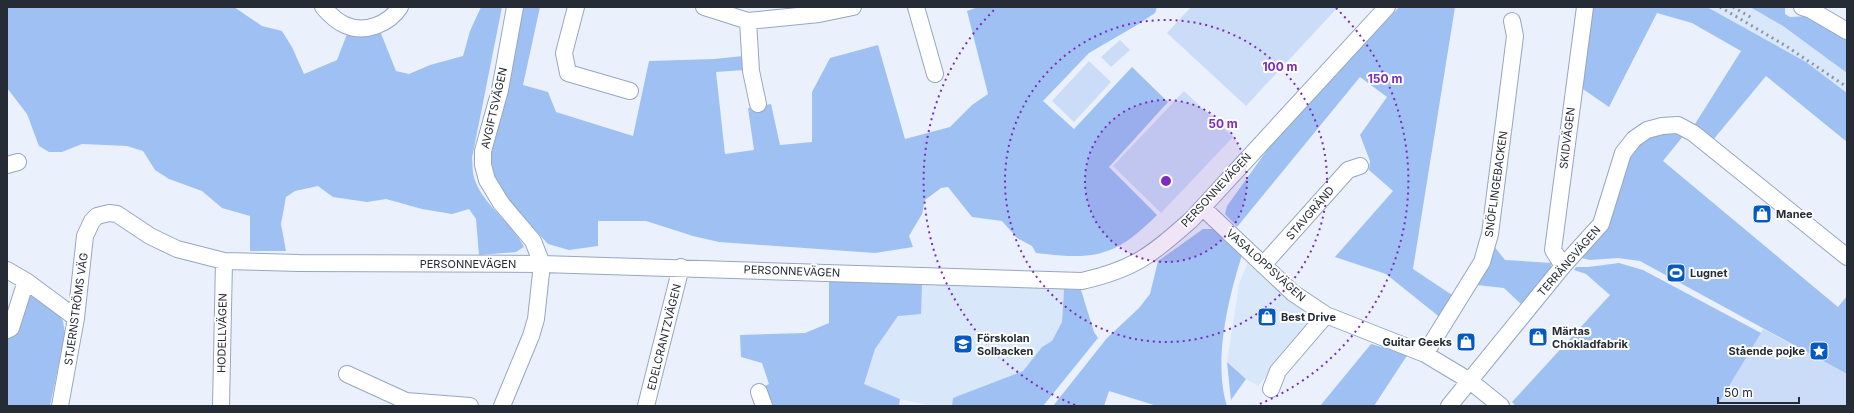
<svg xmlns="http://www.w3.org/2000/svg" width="1854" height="413" font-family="Inter,sans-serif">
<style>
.built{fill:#d9e7fb}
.green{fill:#cadcf7}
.forest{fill:#9fc0f3}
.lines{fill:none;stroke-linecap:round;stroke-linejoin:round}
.minor-casing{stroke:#96a7c0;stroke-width:18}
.minor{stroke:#fff;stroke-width:16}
.rail{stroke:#9097a2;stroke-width:3;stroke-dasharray:2 4;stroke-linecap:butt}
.ring{fill:none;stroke:#7b2cbf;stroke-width:2;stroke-dasharray:2 4}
.labels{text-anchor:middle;stroke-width:4;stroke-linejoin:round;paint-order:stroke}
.street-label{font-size:11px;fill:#252c36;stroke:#fefefe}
.poi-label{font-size:11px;font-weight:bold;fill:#252c36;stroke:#fefefe;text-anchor:start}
.centre{fill:#7b2cbf;stroke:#fefefe;stroke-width:2}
.ring-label{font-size:12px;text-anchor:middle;font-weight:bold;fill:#7b2cbf;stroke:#fefefe;stroke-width:4;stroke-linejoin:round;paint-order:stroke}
</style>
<rect width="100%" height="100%" fill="#eaf1fc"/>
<path class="built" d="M1707,7H1750L1783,26L1847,73V93L1806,62Z
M1249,260L1281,292L1310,312L1312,319L1258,386L1246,379L1227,362L1239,284Z
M922,283L1064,289L1062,322L1052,342L1042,347L1023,371L954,398L952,406H932L900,399L864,384L875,349Z"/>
<path class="green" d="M1191,7H1338L1246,106L1167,33Z
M1120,40L1130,50L1111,67L1101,57Z
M1089,61L1111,82L1074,122L1052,101Z
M1184,91L1233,137L1161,213L1113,166Z
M1763,329L1847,374V406H1717Z"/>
<path class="forest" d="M7,7H234L262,26L282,31L292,47L304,74L337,60L347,34L359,37L380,31L396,71L409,74L430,65L463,56L470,31L481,7H502L472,158C473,164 472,171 474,177C481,203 511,222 524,247L516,252L479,255L476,219L469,209L452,214L422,209L386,199L367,202L333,197L318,186L295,191L286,197L281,224L286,251H250V216L222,208L202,191L169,179L155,170L143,151L127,146L82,144L62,152H49L39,146L27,114L7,88Z
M523,7H540L523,85L548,92L556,112L633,136L649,61L714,59L743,56L745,70L716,72L725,154L754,150L748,108L771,104L780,145L812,142V92L830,58L878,45L905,139L950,127L972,105L988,94L967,11L978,7H1157L1155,13L1137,25L1089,53L1043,101L1074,129L1132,67L1168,102L1109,167L1157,215C1114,258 1094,260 1036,253L1032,246L1017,238L1002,221L972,217L948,187L941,188L925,200L922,214L909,236L913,247L875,253L719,242L693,236L646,221H598V246L569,250L548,244L507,199L495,178L490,155L506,91Z
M1399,7H1455L1413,269L1455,297L1442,319L1386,274L1335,257L1393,191L1369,170L1370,161L1360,135L1387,97L1360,77L1237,227L1225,214L1227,206L1275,139Z
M1593,7H1707L1806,62L1847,93V142L1766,76L1713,140L1695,124L1741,51L1692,23L1657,13L1609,107L1580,87Z
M1750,7H1785V14L1790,17L1809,16L1847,38V73L1783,26Z
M1668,130L1684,135L1663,161L1838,307L1847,296V374L1640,261L1618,258L1590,260L1582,258L1581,255L1612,213L1621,189L1629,156L1642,139Z
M1203,229H1215L1242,255C1228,299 1213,362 1227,406H1157L1109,391L1104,406H1053L1107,338L1139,308L1150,294L1158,261Z
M1493,245L1505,260L1552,263L1549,274L1523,306L1504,288L1477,285Z
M1619,263L1643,270L1761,333L1717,406H1516L1512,402L1610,295L1586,274L1574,270L1576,267H1588Z
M829,280L922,283L921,314L898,316L875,349L864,384L900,399L899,406H771L763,387L769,384L762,363L741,357L740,335L805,333L829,323Z
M1064,289L1081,290L1094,332L1098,338L1043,406H952L953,398L1023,371L1042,347L1052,341L1062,322Z
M26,293L57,311L63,321L65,334L50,406H7V336Z
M1371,344L1408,354L1374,406H1320Z
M1227,362L1246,379L1231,400Z"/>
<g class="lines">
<defs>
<path id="minor" d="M323,7C329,14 336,21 345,25C365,34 389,24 400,7
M576,7L564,53L568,73L630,91
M704,7L748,21L819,14L853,7
M916,7L935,74
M1802,7L1811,10L1847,31
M748,21L751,71L758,104
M7,165L18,162
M1203,208L1293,293L1326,315L1425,354L1470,381L1501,406
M1263,265L1348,170L1360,166
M1563,266L1553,250L1585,7
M7,270L26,281L76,318
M7,330L11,328L26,281
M1425,354L1482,262L1490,234L1515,36L1512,21
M347,374L406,401L470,406
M1271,389L1278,371L1326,315
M759,392L764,406
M60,406L76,318L85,236L92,221L97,216L109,213L117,214L150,236L177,249L224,261L299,263L542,264L1082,281C1135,269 1151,255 1191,220L1387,7
M221,406L224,261
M502,406L531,336L536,319L542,264L533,241L501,203L487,180L483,165V151L500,90L515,7
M646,406L681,267
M1449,406L1563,266L1601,224L1623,153L1634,139L1647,130L1662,126L1678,125L1693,133L1847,257"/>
</defs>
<use href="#minor" class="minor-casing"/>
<use href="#minor" class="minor"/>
<path class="rail" d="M1720,7L1786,46L1847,87
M1733,7L1752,18"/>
</g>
<circle cx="1166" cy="181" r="81" fill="#7b2cbf" fill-opacity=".12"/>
<g class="ring">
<circle cx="1166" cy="181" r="81"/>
<circle cx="1166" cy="181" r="161"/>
<path d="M1075 405A242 242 0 0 1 996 8M1336 8A242 242 0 0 1 1257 405"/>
</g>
<defs>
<symbol id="shop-square" viewBox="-11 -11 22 22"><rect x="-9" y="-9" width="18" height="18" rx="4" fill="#0559c2" stroke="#fefefe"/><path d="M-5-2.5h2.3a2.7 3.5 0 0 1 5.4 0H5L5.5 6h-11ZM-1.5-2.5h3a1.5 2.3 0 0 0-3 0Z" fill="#fff"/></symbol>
<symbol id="stadium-square" viewBox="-11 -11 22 22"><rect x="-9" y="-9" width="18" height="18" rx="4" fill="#0559c2" stroke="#fefefe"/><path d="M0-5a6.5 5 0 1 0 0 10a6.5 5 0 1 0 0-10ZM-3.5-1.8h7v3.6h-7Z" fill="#fff"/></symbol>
<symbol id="school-square" viewBox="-11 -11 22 22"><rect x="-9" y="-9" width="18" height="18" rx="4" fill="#0559c2" stroke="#fefefe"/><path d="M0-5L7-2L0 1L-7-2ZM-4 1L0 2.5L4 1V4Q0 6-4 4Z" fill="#fff"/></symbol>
<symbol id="sight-square" viewBox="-11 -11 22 22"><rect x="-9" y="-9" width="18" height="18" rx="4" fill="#0559c2" stroke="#fefefe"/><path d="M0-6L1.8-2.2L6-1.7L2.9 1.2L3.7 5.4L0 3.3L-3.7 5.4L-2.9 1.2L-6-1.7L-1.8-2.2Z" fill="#fff"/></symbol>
</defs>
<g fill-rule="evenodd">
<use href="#shop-square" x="1751" y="203" width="22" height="22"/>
<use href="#stadium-square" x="1665" y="262" width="22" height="22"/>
<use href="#shop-square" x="1256" y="306" width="22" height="22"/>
<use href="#shop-square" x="1527" y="326" width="22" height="22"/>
<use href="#shop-square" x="1455" y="331" width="22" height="22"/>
<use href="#school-square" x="952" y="333" width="22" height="22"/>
<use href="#sight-square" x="1808" y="340" width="22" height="22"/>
</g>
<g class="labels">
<g class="street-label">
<text transform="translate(494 108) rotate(-77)" y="4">AVGIFTSVÄGEN</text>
<text transform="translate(1567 138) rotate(-83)" y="4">SKIDVÄGEN</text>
<text transform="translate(1496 184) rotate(-82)" y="4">SNÖFLINGEBACKEN</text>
<text transform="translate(1216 190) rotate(-47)" y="4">PERSONNEVÄGEN</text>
<text transform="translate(1310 213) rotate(-49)" y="4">STAVGRÄND</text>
<text transform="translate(1569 261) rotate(-49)" y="4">TERRÄNGVÄGEN</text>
<text x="468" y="268">PERSONNEVÄGEN</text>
<text transform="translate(1266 265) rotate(42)" y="4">VASALOPPSVÄGEN</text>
<text transform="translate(792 271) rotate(2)" y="4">PERSONNEVÄGEN</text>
<text transform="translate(76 309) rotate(-82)" y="4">STJERNSTRÖMS VÄG</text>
<text transform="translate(222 333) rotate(-89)" y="4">HODELLVÄGEN</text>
<text transform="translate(664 337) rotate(-76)" y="4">EDELCRANTZVÄGEN</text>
</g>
<g class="poi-label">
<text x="1776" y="218">Manee</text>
<text x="1690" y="277">Lugnet</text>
<text x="1281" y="321">Best Drive</text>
<text x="1552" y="335">Märtas<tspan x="1552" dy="13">Chokladfabrik</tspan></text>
<text x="977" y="342">Förskolan<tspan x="977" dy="13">Solbacken</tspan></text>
<text x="1452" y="346" text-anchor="end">Guitar Geeks</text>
<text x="1805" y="355" text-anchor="end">Stående pojke</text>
</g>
</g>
<circle cx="1166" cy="181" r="6" class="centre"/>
<g class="ring-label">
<text x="1280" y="71">100 m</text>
<text x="1385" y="83">150 m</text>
<text x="1223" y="128">50 m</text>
</g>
<rect width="1854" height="413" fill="none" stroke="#252c36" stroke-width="16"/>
<path d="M1718 397v6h81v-6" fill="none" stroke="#252c36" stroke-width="2"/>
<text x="1724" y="397" font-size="12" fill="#252c36" stroke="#fefefe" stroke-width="3" paint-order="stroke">50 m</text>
</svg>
